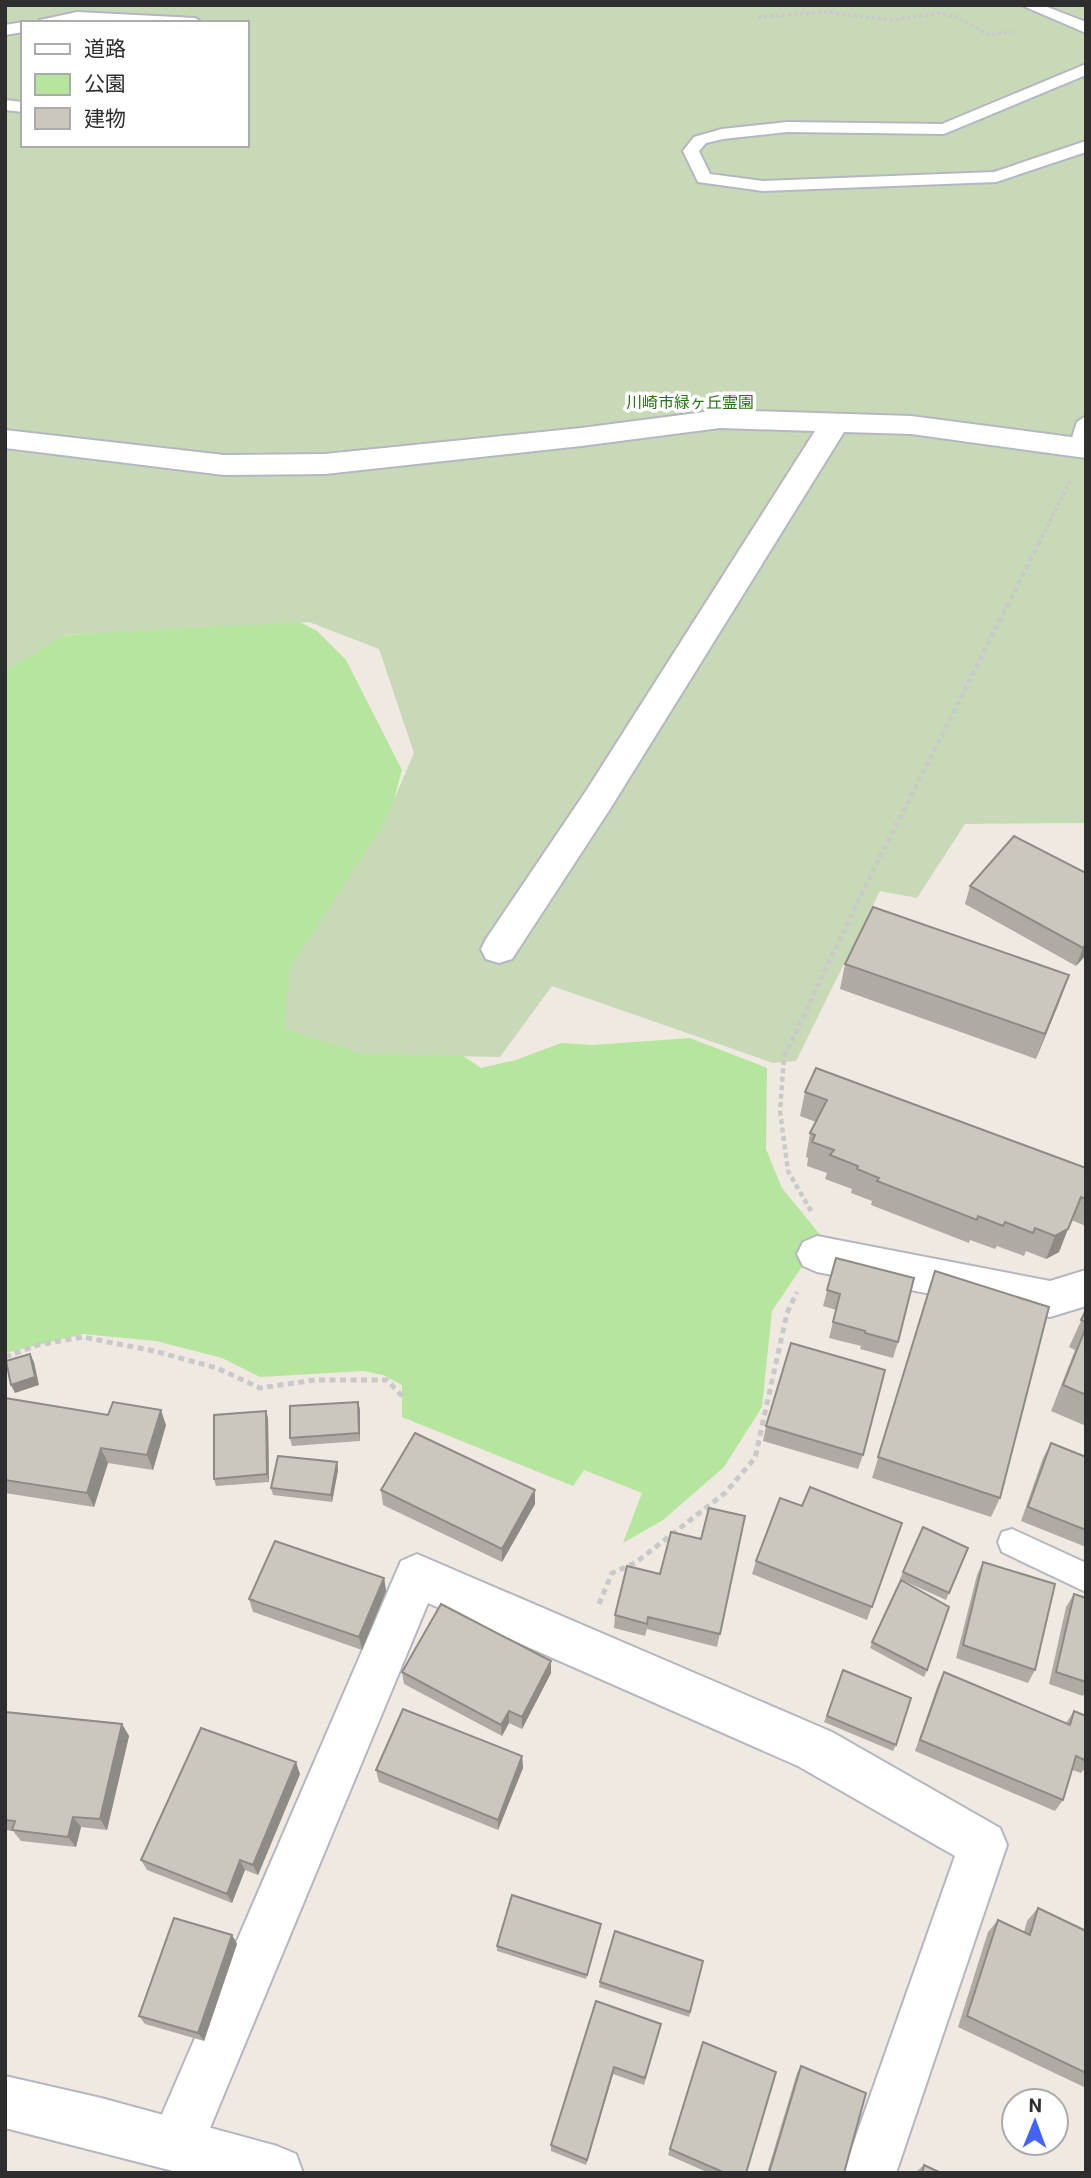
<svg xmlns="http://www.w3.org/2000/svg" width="1091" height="2178" font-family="Roboto,'Noto Sans JP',sans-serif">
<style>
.green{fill:#b6e59e}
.cemetery{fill:#c8d9b8;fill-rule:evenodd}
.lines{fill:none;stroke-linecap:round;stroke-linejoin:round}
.service-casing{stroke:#b4b7c1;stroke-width:4}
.minor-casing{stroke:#b4b7c1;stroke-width:4}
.tertiary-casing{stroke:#b4b7c1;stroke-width:4}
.path-far2{stroke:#c9c9c9;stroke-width:3.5;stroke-dasharray:3.5 2.5;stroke-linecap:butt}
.path-far1{stroke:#c9c9c9;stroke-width:4.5;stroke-dasharray:5 3.5;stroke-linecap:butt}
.path{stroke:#c9c9c9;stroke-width:5;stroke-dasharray:6 4.5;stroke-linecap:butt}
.service{fill:#fff;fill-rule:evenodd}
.minor{fill:#fff;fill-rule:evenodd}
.tertiary{fill:#fff;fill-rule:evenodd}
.wall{fill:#afaba4}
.shaded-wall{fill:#8e8b86}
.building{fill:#cbc7bf;stroke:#8e8b86;stroke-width:2}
.labels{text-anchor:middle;stroke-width:7;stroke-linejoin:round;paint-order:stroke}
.far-park-label{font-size:16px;fill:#2c6e1b;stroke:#fff}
</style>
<rect width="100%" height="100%" fill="#efe9e1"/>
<path class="green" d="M292,618L317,631L346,660L402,770L392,807L454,1050L481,1068L516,1060L561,1043L593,1045L690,1038L767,1068L766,1149L782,1188L822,1237L772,1311L762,1407L724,1467L663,1520L623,1543L642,1493L584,1470L573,1486L402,1417V1385L383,1375L363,1371L260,1377L222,1358L156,1341L83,1334L5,1353V640Z"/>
<path class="cemetery" d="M5,5H1086V823L965,824L917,898L880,891L796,1061L773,1063L552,986L500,1057L362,1054L284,1029L290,967L383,825L414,753L379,649L309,622L64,635L5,671ZM23,23H247V145H23Z"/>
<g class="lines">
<defs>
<path id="service" d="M1021,5H1042L1086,22V33Z
M77,12L195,18L203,23H37L40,20Z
M23,22V32L5,35V25Z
M1086,64V75L944,134L787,132L723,139L706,143L699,151L710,174L763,181L994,172L1086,141V152L996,182L763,191L698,182L683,151L694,137L722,129L787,122L942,124Z
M5,100L23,102V112L5,110Z
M1086,416V450L1078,453L1071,451L1069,447L1077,422Z
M1012,1529L1086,1563V1592L1002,1552L998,1542L1002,1532Z"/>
<path id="minor" d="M720,410L911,416L1086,439V458L911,434L844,432L610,809L512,959L499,963L486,959L481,949L486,939L586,791L815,431L720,428L581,446L325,474L224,475L5,448V430L224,455L325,454L581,428Z
M817,1236L1050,1281L1086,1270V1306L1050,1317L817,1272L803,1266L797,1254L803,1242Z
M417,1554L832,1732L1000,1828L1007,1845L896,2173H843L955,1856L798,1766L428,1603L195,2164L176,2171L157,2164L150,2145L157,2126L401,1561Z"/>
<path id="tertiary" d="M5,2076L101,2098L277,2146L296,2154L303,2173H181L5,2128Z"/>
</defs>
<use href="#service" class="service-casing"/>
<use href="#minor" class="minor-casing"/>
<use href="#tertiary" class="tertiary-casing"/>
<path class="path-far2" d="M758,17L825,12L891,20L940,13L957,17L989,35L1012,32
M1039,543L1070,481"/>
<path class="path-far1" d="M811,1211L788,1171L780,1111L784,1057L865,887L1040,541"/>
<path class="path" d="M5,1357L38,1345L83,1337L154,1351L217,1368L260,1388L315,1380H387L403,1397
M599,1604L612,1573L635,1563L725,1493L755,1458L787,1313L797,1292"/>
<use href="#service" class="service"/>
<use href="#minor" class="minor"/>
<use href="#tertiary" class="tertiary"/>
</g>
<path class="wall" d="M1086,873V955L1076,966L965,904L970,886Z
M845,964L1060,1000L1036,1059L840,989Z
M805,1092L1086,1168V1226L1071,1220L1059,1252L1046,1259L1026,1251L1024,1256L997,1246L995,1249L970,1240L969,1243L871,1205L872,1201L851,1193L852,1189L825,1179L827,1173L807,1166L808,1158L806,1157L810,1133L816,1122L800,1116Z
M836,1258L898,1342L893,1358L860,1349L861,1346L829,1338L836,1310L823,1306Z
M935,1271L1000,1498L991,1517L872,1478Z
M1086,1310V1426L1051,1411L1075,1350L1069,1347Z
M5,1398L166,1425L153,1470L108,1463L94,1507L5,1493Z
M360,1410V1441L292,1446L290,1438Z
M266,1411L268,1419L269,1482L216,1486L214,1479Z
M766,1426L863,1455L858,1469L763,1441Z
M1051,1443L1086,1457V1547L1021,1521L1043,1458Z
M337,1462L338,1470L332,1502L273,1495L271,1488Z
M381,1490L535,1504L502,1562L383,1505Z
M745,1516L717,1647L647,1629L645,1636L614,1628L615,1615L660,1574L701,1539Z
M902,1523L867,1620L752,1574L756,1561Z
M923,1527L968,1548L946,1600L900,1579Z
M983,1562L1035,1670L1028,1683L956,1658L977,1575Z
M384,1578L386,1591L362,1650L253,1612L249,1599Z
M1074,1594L1086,1598V1691L1083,1696L1049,1684L1066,1607Z
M872,1642L927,1670L924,1677L870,1648Z
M843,1670L896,1745L893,1751L824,1722Z
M402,1672L551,1673L522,1729L509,1723L502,1736L404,1684Z
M944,1672L1066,1723L1074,1711L1086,1716V1767L1081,1773L1072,1770L1063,1800L1055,1811L915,1751L938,1684Z
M5,1712L122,1724L129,1736L107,1830L81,1827L76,1847L21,1841L13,1831L5,1830Z
M522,1756L523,1768L498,1830L379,1782L376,1770Z
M300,1774L258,1875L245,1870L232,1903L147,1870L141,1860Z
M1038,1908L1086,1931V2088L958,2027L988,1932L998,1920L1024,1932L1027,1921Z
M600,1929L586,1979L497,1951V1946Z
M232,1935L237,1944L204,2041L145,2024L139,2016Z
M703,1961L689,2017L599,1987L600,1982Z
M596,2001L661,2024L644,2085L613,2074L586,2165L551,2151V2145Z
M703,2042L746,2173H709L668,2155Z
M801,2066L844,2173H767L797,2073Z
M924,2165L941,2173H915Z"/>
<path class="shaded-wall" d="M1086,944V955L1076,966L1083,948Z
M1069,975L1060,1000L1036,1059L1045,1034Z
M1068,1229L1059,1252L1046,1259L1055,1236Z
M30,1354L34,1362L39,1385L15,1393L11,1385Z
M358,1402L360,1410V1441L359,1433Z
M161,1410L166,1425L153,1470L147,1455Z
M266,1411L268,1419L269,1482L267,1474Z
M101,1448L108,1463L94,1507L87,1493Z
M337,1462L338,1470L332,1502L331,1495Z
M535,1490V1504L502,1562V1549Z
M384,1578L386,1591L362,1650L359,1637Z
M551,1661V1673L522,1729V1717Z
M509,1711V1723L502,1736L501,1725Z
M122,1724L129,1736L107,1830L100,1819Z
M522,1756L523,1768L498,1830V1820Z
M296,1762L300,1774L258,1875L253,1865Z
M73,1817L81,1827L76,1847L68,1837Z
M240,1860L245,1870L232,1903L227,1894Z
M232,1935L237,1944L204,2041L198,2033Z
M614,2067L613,2074L586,2165L587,2160Z"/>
<path class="building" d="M1014,836L1086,873V944L1083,948L970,886Z
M873,907L1069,975L1045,1034L845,964Z
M816,1068L1086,1168V1199L1081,1197L1068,1229L1055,1236L1035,1228L1033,1233L1005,1222L1003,1226L978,1216L977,1220L877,1181L879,1178L857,1169L858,1166L830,1155L834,1150L812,1142L815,1135L810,1133L827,1100L805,1092Z
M836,1258L914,1278L898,1342L865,1333V1331L833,1322L840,1294L827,1290Z
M935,1271L1049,1307L1000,1498L878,1457Z
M1086,1310V1322L1081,1320Z
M1086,1327V1395L1063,1385Z
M791,1343L885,1370L863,1455L766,1426Z
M30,1354L35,1377L11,1385L6,1361Z
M5,1398L108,1415L113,1402L161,1410L147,1455L101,1448L87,1493L5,1480Z
M358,1402L359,1433L290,1438V1406Z
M266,1411L267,1474L214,1479V1415Z
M415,1433L535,1490L502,1549L381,1490Z
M1051,1443L1086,1457V1530L1028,1507Z
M278,1456L337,1462L331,1495L271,1488Z
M810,1487L902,1523L872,1607L756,1561L780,1498L802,1506Z
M709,1508L745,1516L720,1634L648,1617L647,1624L615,1615L627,1566L660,1574L671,1532L701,1539Z
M923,1527L968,1548L949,1593L903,1572Z
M275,1541L384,1578L359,1637L249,1599Z
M983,1562L1055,1584L1035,1670L963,1645Z
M901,1580L949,1607L927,1670L872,1642Z
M1074,1594L1086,1598V1682L1056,1672Z
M441,1604L551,1661L522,1717L509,1711L501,1725L402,1672Z
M843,1670L911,1698L896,1745L827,1716Z
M944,1672L1070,1725L1074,1711L1086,1716V1761L1076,1756L1063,1800L920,1740Z
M403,1709L522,1756L498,1820L376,1770Z
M5,1712L122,1724L100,1819L73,1817L68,1837L12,1830L15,1821L5,1820Z
M201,1728L296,1762L253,1865L240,1860L227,1894L141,1860Z
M512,1895L601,1924L587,1975L497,1946Z
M1038,1908L1086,1931V2073L967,2016L998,1920L1030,1935Z
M174,1918L232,1935L198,2033L139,2016Z
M615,1931L703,1961L690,2012L600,1982Z
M596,2001L661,2024L645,2078L614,2067L587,2160L551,2145Z
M703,2042L776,2072L746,2173H725L670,2149Z
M801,2066L866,2093L844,2173H769Z
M924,2165L941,2173H922Z"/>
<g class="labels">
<g class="far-park-label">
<text x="690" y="408">川崎市緑ヶ丘霊園</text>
</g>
</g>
<rect width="1091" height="2178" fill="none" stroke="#2e2e2e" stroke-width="14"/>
<rect x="21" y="21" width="228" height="126" fill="#ffffff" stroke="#ababab" stroke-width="2"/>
<rect x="35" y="44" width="35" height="10" fill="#ffffff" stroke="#ababab" stroke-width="2"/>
<text x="84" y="56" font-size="21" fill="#2e2e2e">道路</text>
<rect x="35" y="74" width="35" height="21" fill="#b6e59e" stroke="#ababab" stroke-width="2"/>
<text x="84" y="91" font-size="21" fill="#2e2e2e">公園</text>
<rect x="35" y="108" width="35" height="21" fill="#cbc7bf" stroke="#ababab" stroke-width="2"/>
<text x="84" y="126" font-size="21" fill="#2e2e2e">建物</text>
<g transform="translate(1035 2122) rotate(1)"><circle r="33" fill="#ffffff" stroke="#ababab" stroke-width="2"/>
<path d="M0-5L12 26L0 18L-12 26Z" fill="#4264fb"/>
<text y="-10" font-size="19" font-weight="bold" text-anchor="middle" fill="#2e2e2e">N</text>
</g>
</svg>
